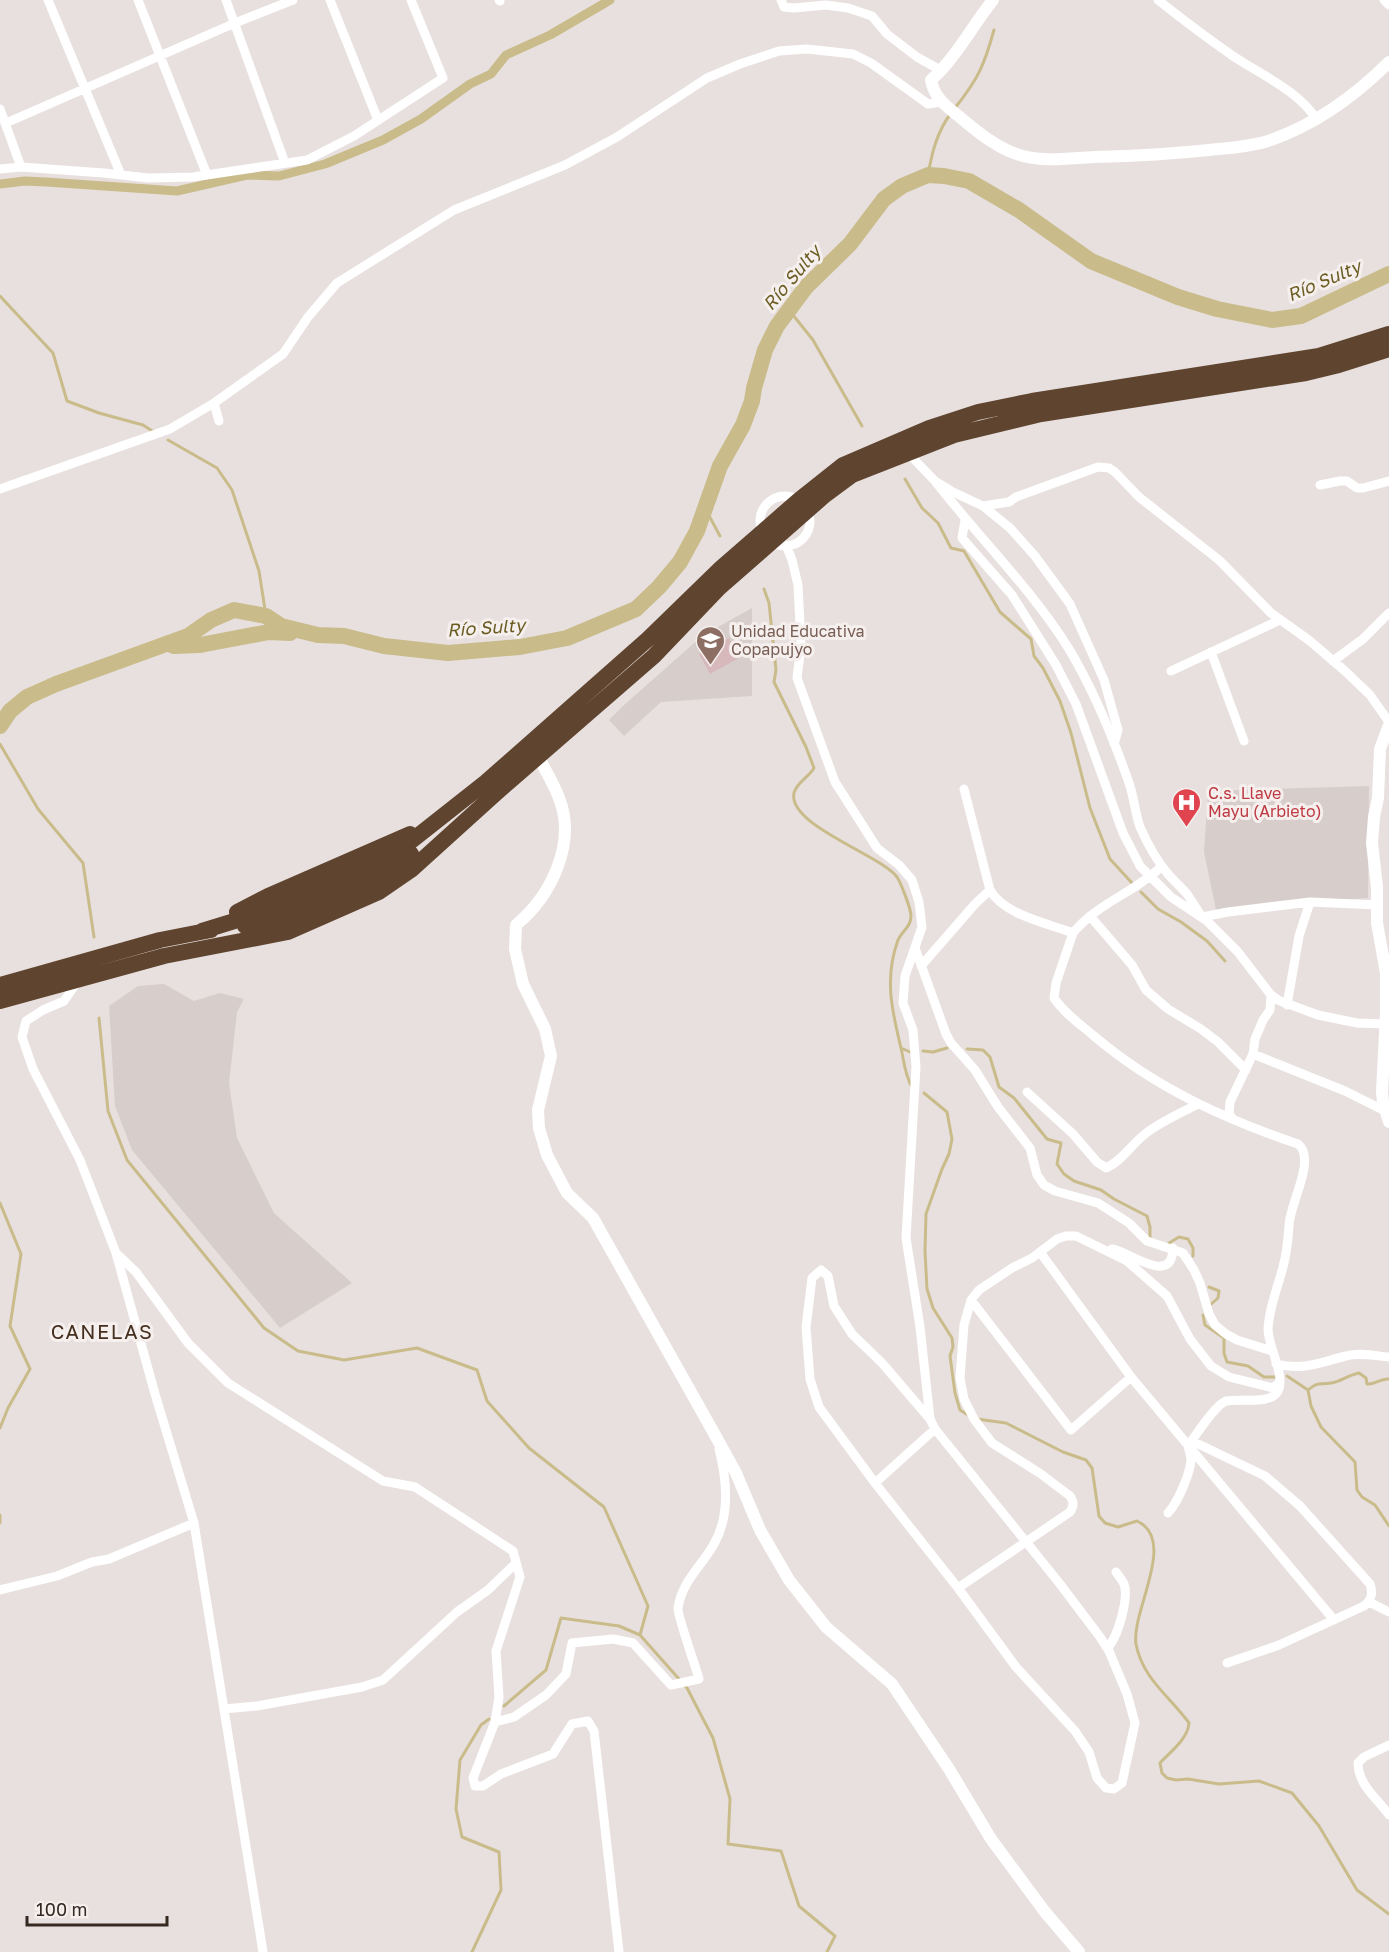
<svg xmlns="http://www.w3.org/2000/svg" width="1389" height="1952" font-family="'Golos Text',sans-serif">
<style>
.built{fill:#d7cecc}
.green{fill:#d7b8bb}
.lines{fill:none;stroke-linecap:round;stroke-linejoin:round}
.stream{stroke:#c9bc8a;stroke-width:3}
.canal{stroke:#c9bc8a;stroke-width:9}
.river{stroke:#c9bc8a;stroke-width:16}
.street{stroke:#fff;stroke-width:9}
.secondary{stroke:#fff;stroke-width:12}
.highway{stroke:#5f4530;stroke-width:16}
.labels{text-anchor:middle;stroke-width:6;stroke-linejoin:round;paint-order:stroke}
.education-label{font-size:16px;fill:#785e54;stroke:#f5efee;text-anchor:start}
.health-label{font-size:16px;fill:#be3a42;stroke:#f5efee;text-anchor:start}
.water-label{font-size:18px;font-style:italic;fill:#6b5d22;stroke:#f5efee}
.quarter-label{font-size:20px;letter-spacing:1.5px;fill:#452f1f;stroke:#f5efee}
</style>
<rect width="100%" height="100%" fill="#e8e0de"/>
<path class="built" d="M752,608V696L661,702L624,736L609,720L623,706L702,636Z
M1369,786L1368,898L1216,910L1204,852L1208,791Z
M164,984L194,1001L220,993L244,999L237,1012L229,1083L237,1138L274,1213L352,1283L280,1328L132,1150L115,1106L109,1006L138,986Z"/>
<path class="green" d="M729,638L739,658L710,674L699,654Z"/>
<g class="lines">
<path class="stream" d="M955,108C978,79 984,66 994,30
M928,175C932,152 937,132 951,113
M0,296L53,353L67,401L99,413L143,425L154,432
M789,310L813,340L862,426
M168,440L217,468L232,490L259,571L266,616
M905,479L922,508L938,523L951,548L964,551L1000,612L1031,639L1034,656L1043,668L1060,701L1071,733L1090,808L1110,859L1132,883
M706,510L720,536
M764,589L769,603L776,670L774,682L806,747L814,768C809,777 796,783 794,793C787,825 881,855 897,877C901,883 911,909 911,916C911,927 902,931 898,940C884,978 892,1011 901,1048C904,1061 905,1076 912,1087
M0,744L38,809L83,863L94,937
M1141,892L1158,909L1181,922L1207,941L1225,961
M99,1018L108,1111L127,1160L264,1328L298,1351L344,1360L417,1348L477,1370L487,1401L529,1448L604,1507L648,1606L640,1635L619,1626L561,1618L546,1670L504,1706
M901,1048L910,1052
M967,1049L983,1050L990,1057L999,1087L1014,1098L1047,1139L1061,1143L1057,1164L1064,1174L1074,1181L1101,1190L1114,1199L1147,1216L1150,1227V1239
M923,1051L933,1052L947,1048
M924,1093L947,1112L952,1139L949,1154L942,1169L926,1214L925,1251L927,1289L933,1308L952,1338L953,1347L950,1356L955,1393L960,1410L968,1415
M0,1203L21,1254L10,1326L30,1369L8,1408L0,1428
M1169,1243L1179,1237L1188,1239L1193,1248V1256
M1209,1306L1218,1298L1219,1291L1209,1287
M1203,1315L1205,1325L1224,1338V1353L1227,1362L1248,1366L1264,1377H1275
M1287,1376L1308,1390C1319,1381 1319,1385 1331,1383C1340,1382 1348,1375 1359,1373L1366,1378L1367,1384C1375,1385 1380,1378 1389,1379
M1308,1390L1311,1406L1321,1427L1355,1462L1357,1490L1362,1497L1375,1505L1389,1526
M977,1419L1006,1423L1063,1452L1086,1460L1092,1468L1099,1516L1105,1523L1118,1527L1137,1521C1178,1540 1131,1611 1136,1644C1142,1678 1171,1698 1189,1723C1188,1739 1170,1752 1160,1763L1162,1773L1167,1778L1176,1780L1188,1779L1219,1784L1259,1781L1292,1793L1319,1826L1357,1890L1389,1914
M0,1515V1523
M640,1635L687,1688L713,1738L730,1799L728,1844L781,1851L799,1906L835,1936L827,1952
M472,1952L501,1890L499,1852L462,1837L456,1809L460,1760L481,1725L489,1719"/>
<path class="canal" d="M0,184L25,181L46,182L177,191L247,175L279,176L325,164L383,140L421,119L470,84L491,74L506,55L550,35L610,0"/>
<path class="river" d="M173,646L200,645L269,632L290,633
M0,726L10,711L27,697L56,684L188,636L211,620L234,610L266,616L281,626L318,635L344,636L384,646L448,653L520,647L567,638L636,609L659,587L680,562L697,531L720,466L743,425L752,401L754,388L765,350L777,326L806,287L850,244L884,199L902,186L928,175L944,176L969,181L1019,210L1091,261L1178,297L1217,309L1272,320L1301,316L1389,274"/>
<path class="street" d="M48,0L121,175
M138,0L207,175
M226,0L285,163
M330,0L378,120
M499,0L500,1
M781,0L784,7L794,8L826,5L848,8L872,16L887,34L917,57L942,71
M1158,0C1182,19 1207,38 1233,56C1261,75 1298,90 1317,120
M1384,0L1389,5
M0,109L21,167
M6,123L235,23L293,0
M0,169L21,167L104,173L148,178L193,177L307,160L354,136L443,78L411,0
M214,403L219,421
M908,453L935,481L953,492L983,506L1010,528L1035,556L1070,604L1104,680L1118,730L1114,744
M935,481C979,538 1031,588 1069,649C1094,691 1113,737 1129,783C1134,797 1135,813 1140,827C1147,843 1157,861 1168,874C1174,881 1181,887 1187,894C1192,901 1197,910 1202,917L1228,912L1310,902L1378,905
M1320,485L1340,481H1347L1357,488H1363L1389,481
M0,489L170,429L214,403L283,354L308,317L337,283L454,210L565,165L617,137L707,78L740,64L779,51L807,49L853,54L871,63L928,104L941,102
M760 521a25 25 0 1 1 50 0a25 25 0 1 1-50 0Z
M983,506L1009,502L1016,497L1098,467L1109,468L1115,472L1139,497L1219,560L1271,613L1310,641L1345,671L1370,695L1389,722
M965,520L962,538L1012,595L1056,665L1076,704L1123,833L1140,866L1171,897L1207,921L1238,952L1271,995L1280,1001L1318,1015L1357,1023L1385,1024
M786,545L792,560L798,585L801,646L797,678L835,782L877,848L899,865L912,880L919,902L922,927L905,976L903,1003L913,1030L916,1067L906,1238L920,1327L930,1419
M1211,652L1244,741
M1333,661L1363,639L1389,613
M1171,671L1280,620
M964,789L990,890C1004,915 1047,923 1073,933
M1162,866C1136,892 1097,903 1073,933L1056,983L1054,998C1064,1013 1080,1024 1094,1036C1154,1087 1224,1119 1298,1144C1317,1159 1289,1205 1289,1226C1288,1240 1287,1253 1283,1267C1278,1287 1269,1307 1268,1329C1268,1347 1286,1376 1278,1391C1271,1405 1240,1398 1226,1401C1215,1405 1196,1435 1188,1446C1189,1450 1191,1456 1191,1460C1190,1474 1178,1502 1168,1513
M1090,916L1132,965L1146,990L1168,1009L1201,1029L1218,1042L1246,1070
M915,948L946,1034L951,1043L975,1070L998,1107L1030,1148L1037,1175L1044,1185L1055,1191L1098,1203L1129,1223L1147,1241L1183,1253L1194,1270L1200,1283L1209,1314L1215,1325L1226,1334L1237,1340L1272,1351
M921,966L975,904L990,890
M78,981L64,1001L43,1010L26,1021L22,1037L33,1069L80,1160L116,1253L155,1394L194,1523L263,1952
M1287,1005L1299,936L1310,902
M1253,1054L1345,1091L1385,1111
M1027,1092L1073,1134L1097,1162L1106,1168C1121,1162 1132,1144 1145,1134C1160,1122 1181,1113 1198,1104
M1233,1119L1229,1114L1230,1102L1253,1054L1255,1039L1263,1020L1270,1010L1271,995
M1112,1249C1131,1252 1172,1287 1173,1248
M1040,1252L1131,1377L1334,1620
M116,1253L136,1272L188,1343L228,1383L383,1481L415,1487L513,1551L520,1577L496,1651L499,1697L495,1722L473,1778L475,1786H483L501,1774L553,1754L572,1724L588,1721L594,1731L619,1952
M821,1270L828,1276L834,1306L852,1334L882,1363L930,1419L935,1429L1060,1584L1100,1637L1109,1651L1127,1694L1135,1723L1122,1783L1114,1789L1106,1788L1097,1778L1089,1752L1075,1731L1016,1667L958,1588L875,1483L819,1407L810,1379L806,1327L812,1278Z
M971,1300L1071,1430L1131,1377
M1276,1364C1304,1371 1321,1362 1346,1356C1359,1352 1376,1356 1389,1357
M1192,1441L1265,1476L1300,1506L1370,1584C1373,1593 1372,1599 1364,1606L1279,1645L1227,1663
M875,1483L935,1429
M958,1588L1070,1512C1074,1506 1074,1502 1070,1496L1041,1474L992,1443L974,1419L964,1399L960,1378L964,1325L971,1300L979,1290L1012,1268L1032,1258L1057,1239L1066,1236H1076L1127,1261L1167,1296L1190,1339L1211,1366L1229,1377L1273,1388L1280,1382
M0,1590L57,1576L92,1562L109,1559L194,1523
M1369,1602L1389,1612
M1107,1648C1118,1638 1129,1598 1124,1584C1122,1580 1118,1575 1116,1572
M224,1709L257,1706L362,1687L383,1680L457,1612L488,1590L516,1563
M495,1722L514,1717L546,1695L566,1674L572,1643L613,1639L633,1643L671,1685L699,1679C696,1667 677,1615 678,1608C682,1581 701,1567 714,1544C730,1516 727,1480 719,1449
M1389,1745L1364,1757L1358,1763C1358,1785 1377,1798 1389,1815"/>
<path class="secondary" d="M993,0C972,26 956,58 931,80C934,98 947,107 961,118C979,133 999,150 1023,156C1046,162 1071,158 1095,157C1133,156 1171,154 1209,150C1229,148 1249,147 1268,141C1315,125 1354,97 1389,62
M1389,725L1380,749L1378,798L1374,817L1372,843L1377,887V923L1386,973V1013L1382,1092L1383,1103L1389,1122
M538,756C545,770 554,784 559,798C577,843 551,896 516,925L515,949L523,984L545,1029L551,1056L538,1110L539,1128L547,1155L567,1193L593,1218L715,1435L736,1473L760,1530L789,1580L826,1627L892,1684L949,1769L991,1839L1045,1912L1079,1952"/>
<path class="highway" d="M237,912L268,896L410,834
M245,926L279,922L376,878L406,859L411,854
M202,931L273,909L371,866L396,853L486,782L648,639L721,568L799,500L843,465L929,428L978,412L1032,401L1319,356L1389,334
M0,985L160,940L211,930
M0,1001L164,956L288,932L379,892L411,870L495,794L654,656L719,588L825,495L852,475L954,435L1041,414L1306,373L1339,365L1389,349"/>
</g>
<defs>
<symbol id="school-pin" viewBox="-11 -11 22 30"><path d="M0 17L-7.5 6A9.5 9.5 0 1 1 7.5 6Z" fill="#8d6e63" stroke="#f5efee"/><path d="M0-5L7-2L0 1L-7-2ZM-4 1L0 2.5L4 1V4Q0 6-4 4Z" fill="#fff"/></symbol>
<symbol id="hospital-pin" viewBox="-11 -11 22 30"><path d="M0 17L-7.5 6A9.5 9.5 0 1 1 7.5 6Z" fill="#e0444e" stroke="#f5efee"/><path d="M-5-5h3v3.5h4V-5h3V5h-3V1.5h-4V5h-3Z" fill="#fff"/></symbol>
</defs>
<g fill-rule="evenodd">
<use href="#school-pin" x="694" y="624" width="33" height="45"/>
<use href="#hospital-pin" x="1170" y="786" width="33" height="45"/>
</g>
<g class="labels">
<g class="education-label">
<text x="731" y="637">Unidad Educativa<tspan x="731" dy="18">Copapujyo</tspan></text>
</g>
<g class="health-label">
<text x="1208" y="799">C.s. Llave<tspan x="1208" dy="18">Mayu (Arbieto)</tspan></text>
</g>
<g class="water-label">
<text transform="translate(792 278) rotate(-50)" y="6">Río Sulty</text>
<text transform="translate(1324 281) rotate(-23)" y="6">Río Sulty</text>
<text transform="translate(486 628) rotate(-4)" y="6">Río Sulty</text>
</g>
<g class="quarter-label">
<text x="102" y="1339">CANELAS</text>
</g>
</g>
<path d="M27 1916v9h140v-9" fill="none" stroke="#362921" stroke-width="3"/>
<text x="36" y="1916" font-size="18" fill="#362921" stroke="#f5efee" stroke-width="4.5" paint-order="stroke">100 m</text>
</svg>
